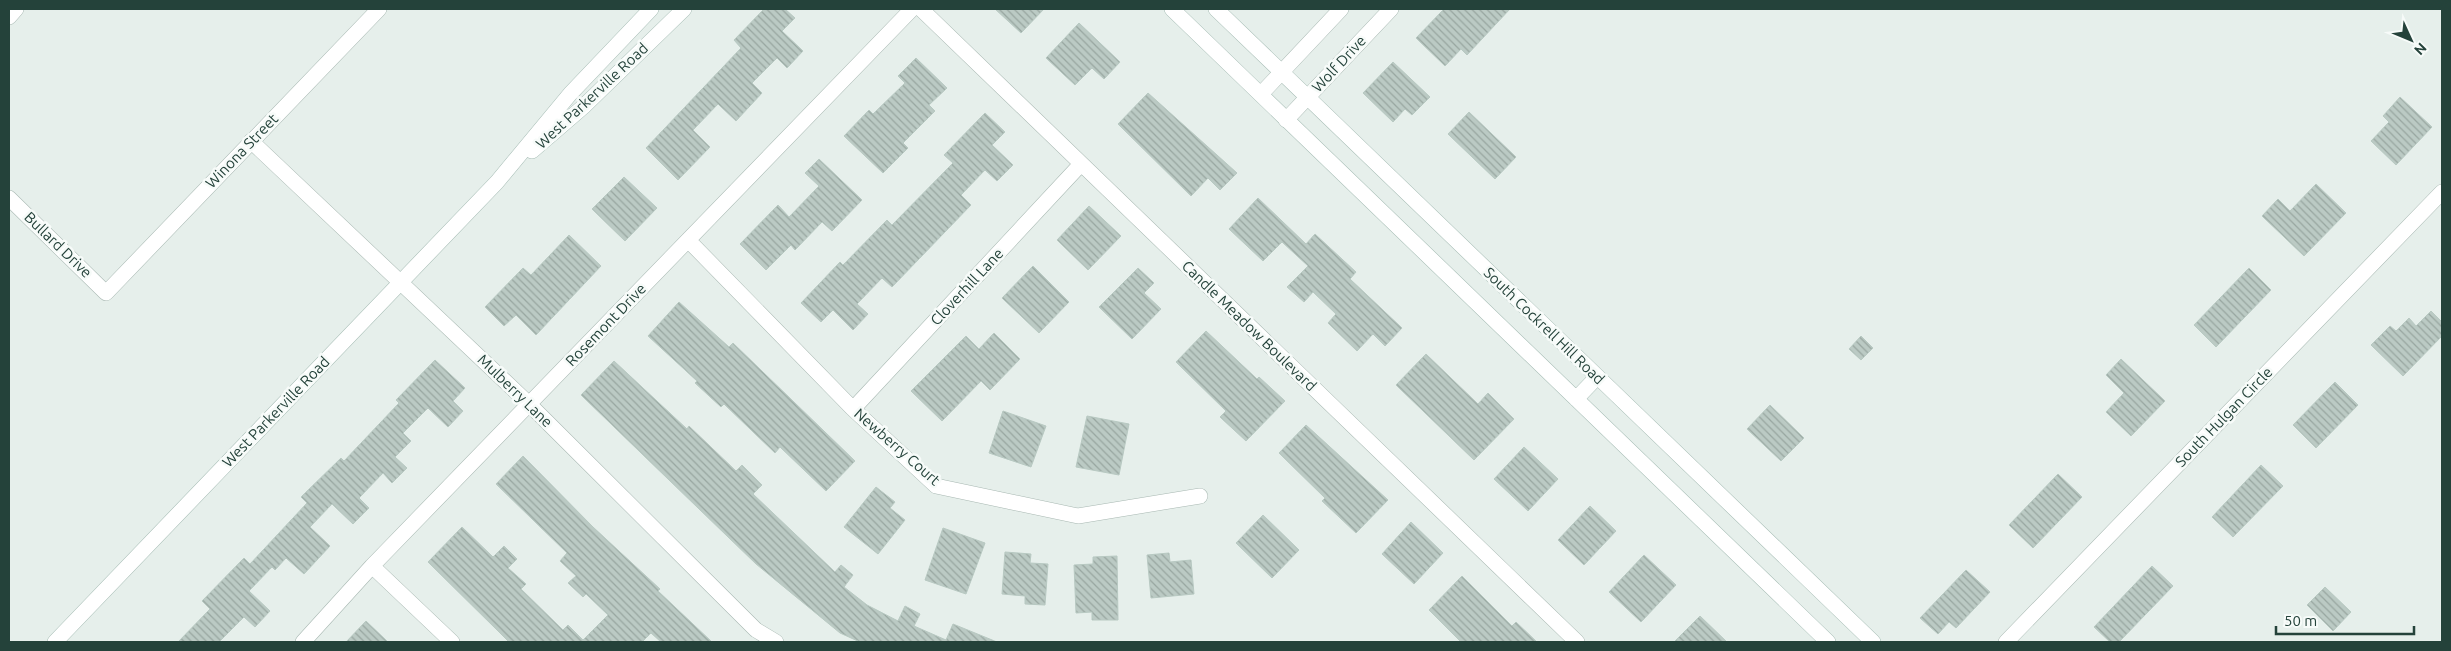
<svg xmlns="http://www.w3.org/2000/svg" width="2451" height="651" font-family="Ubuntu,sans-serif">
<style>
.building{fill:url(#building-back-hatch);stroke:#b8c9c2}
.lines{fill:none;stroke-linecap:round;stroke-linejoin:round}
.street-casing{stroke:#a8b8b2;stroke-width:16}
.secondary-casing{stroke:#a4bbb3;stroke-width:16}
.street{stroke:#fff;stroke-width:15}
.secondary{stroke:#fff;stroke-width:15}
.labels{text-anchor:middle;stroke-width:5;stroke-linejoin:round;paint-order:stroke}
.street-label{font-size:15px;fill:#24423a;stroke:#f7fbf9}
</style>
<defs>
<pattern id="building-back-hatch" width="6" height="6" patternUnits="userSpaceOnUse" patternTransform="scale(1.25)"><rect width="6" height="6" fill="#bbcac4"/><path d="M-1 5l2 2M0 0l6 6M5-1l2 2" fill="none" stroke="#98a6a0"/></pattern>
</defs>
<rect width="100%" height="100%" fill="#e6efeb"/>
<path class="building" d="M764,9H785L795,18L782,31L803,51L787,68L777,58L752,83L762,93L736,121L718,104L693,130L710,147L678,180L646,148L741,48L734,40Z
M995,9H1044L1021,33Z
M1444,9H1510L1467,55L1461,49L1445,66L1416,38Z
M1079,23L1120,62L1104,79L1092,68L1075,85L1046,58Z
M916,58L947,88L929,105L935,111L903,143L908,148L883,173L844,136L869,110L873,114L905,83L898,76Z
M1393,62L1430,97L1412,115L1405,109L1393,122L1363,93Z
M1148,93L1237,173L1220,190L1208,178L1191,196L1118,124Z
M2400,97L2432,127L2396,165L2371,141L2389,122L2383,116Z
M1469,112L1516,157L1495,179L1448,134Z
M985,113L1005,132L992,145L1013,165L997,181L985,170L961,195L971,205L892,287L882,278L857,304L868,314L853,330L833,310L821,322L801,303L840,262L843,265L887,220L892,225L953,163L944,155Z
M819,159L862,200L832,231L822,222L795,250L791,245L766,270L740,244L778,205L789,217L819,186L805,173Z
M624,177L657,208L625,241L592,209Z
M2316,184L2346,213L2304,256L2262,216L2278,199L2290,211Z
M1258,198L1306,244L1315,234L1356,272L1350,279L1402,328L1385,346L1373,334L1357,351L1328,323L1336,314L1313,292L1304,302L1287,287L1308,266L1282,242L1263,261L1229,229Z
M1089,206L1121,236L1088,270L1057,240Z
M569,235L601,266L536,335L516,315L504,326L485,307L523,268L531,275Z
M1033,266L1069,302L1039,333L1002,298Z
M1138,268L1154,283L1144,293L1161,309L1132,339L1099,307Z
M2249,268L2271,290L2216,347L2194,325Z
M679,302L729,347L733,343L855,461L826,491L780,447L775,453L724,404L721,407L695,383L697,381L648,336Z
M2431,311L2442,322V336L2403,376L2371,345L2390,326L2396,331L2409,318L2416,326Z
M1206,331L1257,379L1259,377L1285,401L1246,441L1220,417L1226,411L1176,362Z
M994,333L1020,359L990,390L981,381L942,421L911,391L966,336L979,349Z
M1861,336L1873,348L1861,360L1849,349Z
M1426,354L1478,404L1488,393L1514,419L1474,460L1396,385Z
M2121,359L2165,401L2131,436L2106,412L2124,393L2106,375Z
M435,360L465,388L453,401L463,411L448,427L428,408L403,433L411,441L395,457L407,468L392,483L383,473L359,498L369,508L353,524L332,504L310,527L330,546L304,574L286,558L275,570L272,567L249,591L270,611L255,627L244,617L219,642H178L210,609L202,601L244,558L250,564L307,503L301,497L341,458L344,461L399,403L396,400Z
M614,361L687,429L689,426L736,471L742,465L762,485L753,494L835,572L841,565L853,575L844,587L867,605L898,621L905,606L920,614L914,626L946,640L953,624L997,642H860L840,633L756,564L581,395Z
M2335,382L2358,405L2316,448L2293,425Z
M1770,405L1804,438L1781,461L1747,429Z
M1003,411L1046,426L1031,467L989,453Z
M1087,416L1129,424L1119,475L1076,467Z
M1306,425L1388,500L1356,533L1322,501L1325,498L1279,453Z
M1524,447L1558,479L1528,511L1494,479Z
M523,456L593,527L660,589L658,591L712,642H661L651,633L642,642H509L497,630L428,562L462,527L493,557L504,546L517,559L508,568L526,584L521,589L563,630L568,625L583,640L608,615L586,594L583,597L568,583L576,576L560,561L567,553L496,484Z
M2261,465L2283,486L2233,537L2212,517Z
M2058,474L2082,497L2033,548L2009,525Z
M876,487L895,502L890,508L905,520L878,554L844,527Z
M1590,506L1616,531L1584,565L1558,540Z
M1263,515L1299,550L1272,578L1236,543Z
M1411,522L1443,553L1414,584L1382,554Z
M943,528L985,543L966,594L925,580Z
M1005,552L1031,554L1030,563L1048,564L1045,605L1025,604V596L1002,594Z
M1169,553L1170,562L1191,560L1194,594L1151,598L1147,555Z
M1644,555L1676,585L1641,622L1609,592Z
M1117,556L1118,620H1092V612L1076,613L1074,565L1093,564V557Z
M2152,566L2173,586L2119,642H2110L2094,627Z
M1966,570L1990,592L1956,628L1949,622L1938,634L1920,618Z
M1462,576L1512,626L1516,622L1537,642H1461L1429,610Z
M2325,587L2351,612L2333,631L2307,605Z
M1700,616L1727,642H1674Z
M366,621L388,642H346Z"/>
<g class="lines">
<defs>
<path id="street" d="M921,9L1577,642
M9,17L16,9
M1261,94L1341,9
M1286,120L1391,9
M251,141L529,404L756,630L776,642
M9,198L106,293L379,9
M688,240L853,409L936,486L1078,516L1200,496
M853,409L1081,164
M372,566L452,642
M303,642L372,566L912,9
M2006,642L2442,192"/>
<path id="secondary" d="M1172,9L1828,642
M1216,9L1873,642
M532,151L583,107L684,9
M1576,399L1597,377
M55,642L497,182L570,94L651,9"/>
</defs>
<use href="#street" class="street-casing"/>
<use href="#secondary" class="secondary-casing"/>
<use href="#street" class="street"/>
<use href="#secondary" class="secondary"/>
</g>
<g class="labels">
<g class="street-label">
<text transform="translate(1339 64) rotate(-47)" y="5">Wolf Drive</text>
<text transform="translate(592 96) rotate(-43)" y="5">West Parkerville Road</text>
<text transform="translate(242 151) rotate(-46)" y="5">Winona Street</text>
<text transform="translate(58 245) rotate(44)" y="5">Bullard Drive</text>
<text transform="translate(967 287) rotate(-47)" y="5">Cloverhill Lane</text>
<text transform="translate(606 325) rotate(-46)" y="5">Rosemont Drive</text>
<text transform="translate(1249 326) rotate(44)" y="5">Candle Meadow Boulevard</text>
<text transform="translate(1544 326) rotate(44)" y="5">South Cockrell Hill Road</text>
<text transform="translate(515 391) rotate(44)" y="5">Mulberry Lane</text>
<text transform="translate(276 412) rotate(-46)" y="5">West Parkerville Road</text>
<text transform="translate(2224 417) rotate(-46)" y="5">South Hulgan Circle</text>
<text transform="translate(897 447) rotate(41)" y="5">Newberry Court</text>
</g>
</g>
<rect width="2451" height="651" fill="none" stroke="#24423a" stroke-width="20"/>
<g transform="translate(2411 40) rotate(134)" stroke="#f7fbf9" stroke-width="4" paint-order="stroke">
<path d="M0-4L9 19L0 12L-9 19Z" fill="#24423a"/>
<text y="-8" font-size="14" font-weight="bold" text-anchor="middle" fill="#24423a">N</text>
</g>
<path d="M2276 626v8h138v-8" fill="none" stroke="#24423a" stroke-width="2.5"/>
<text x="2284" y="626" font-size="15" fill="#24423a" stroke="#f7fbf9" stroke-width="4" paint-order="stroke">50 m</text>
</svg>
